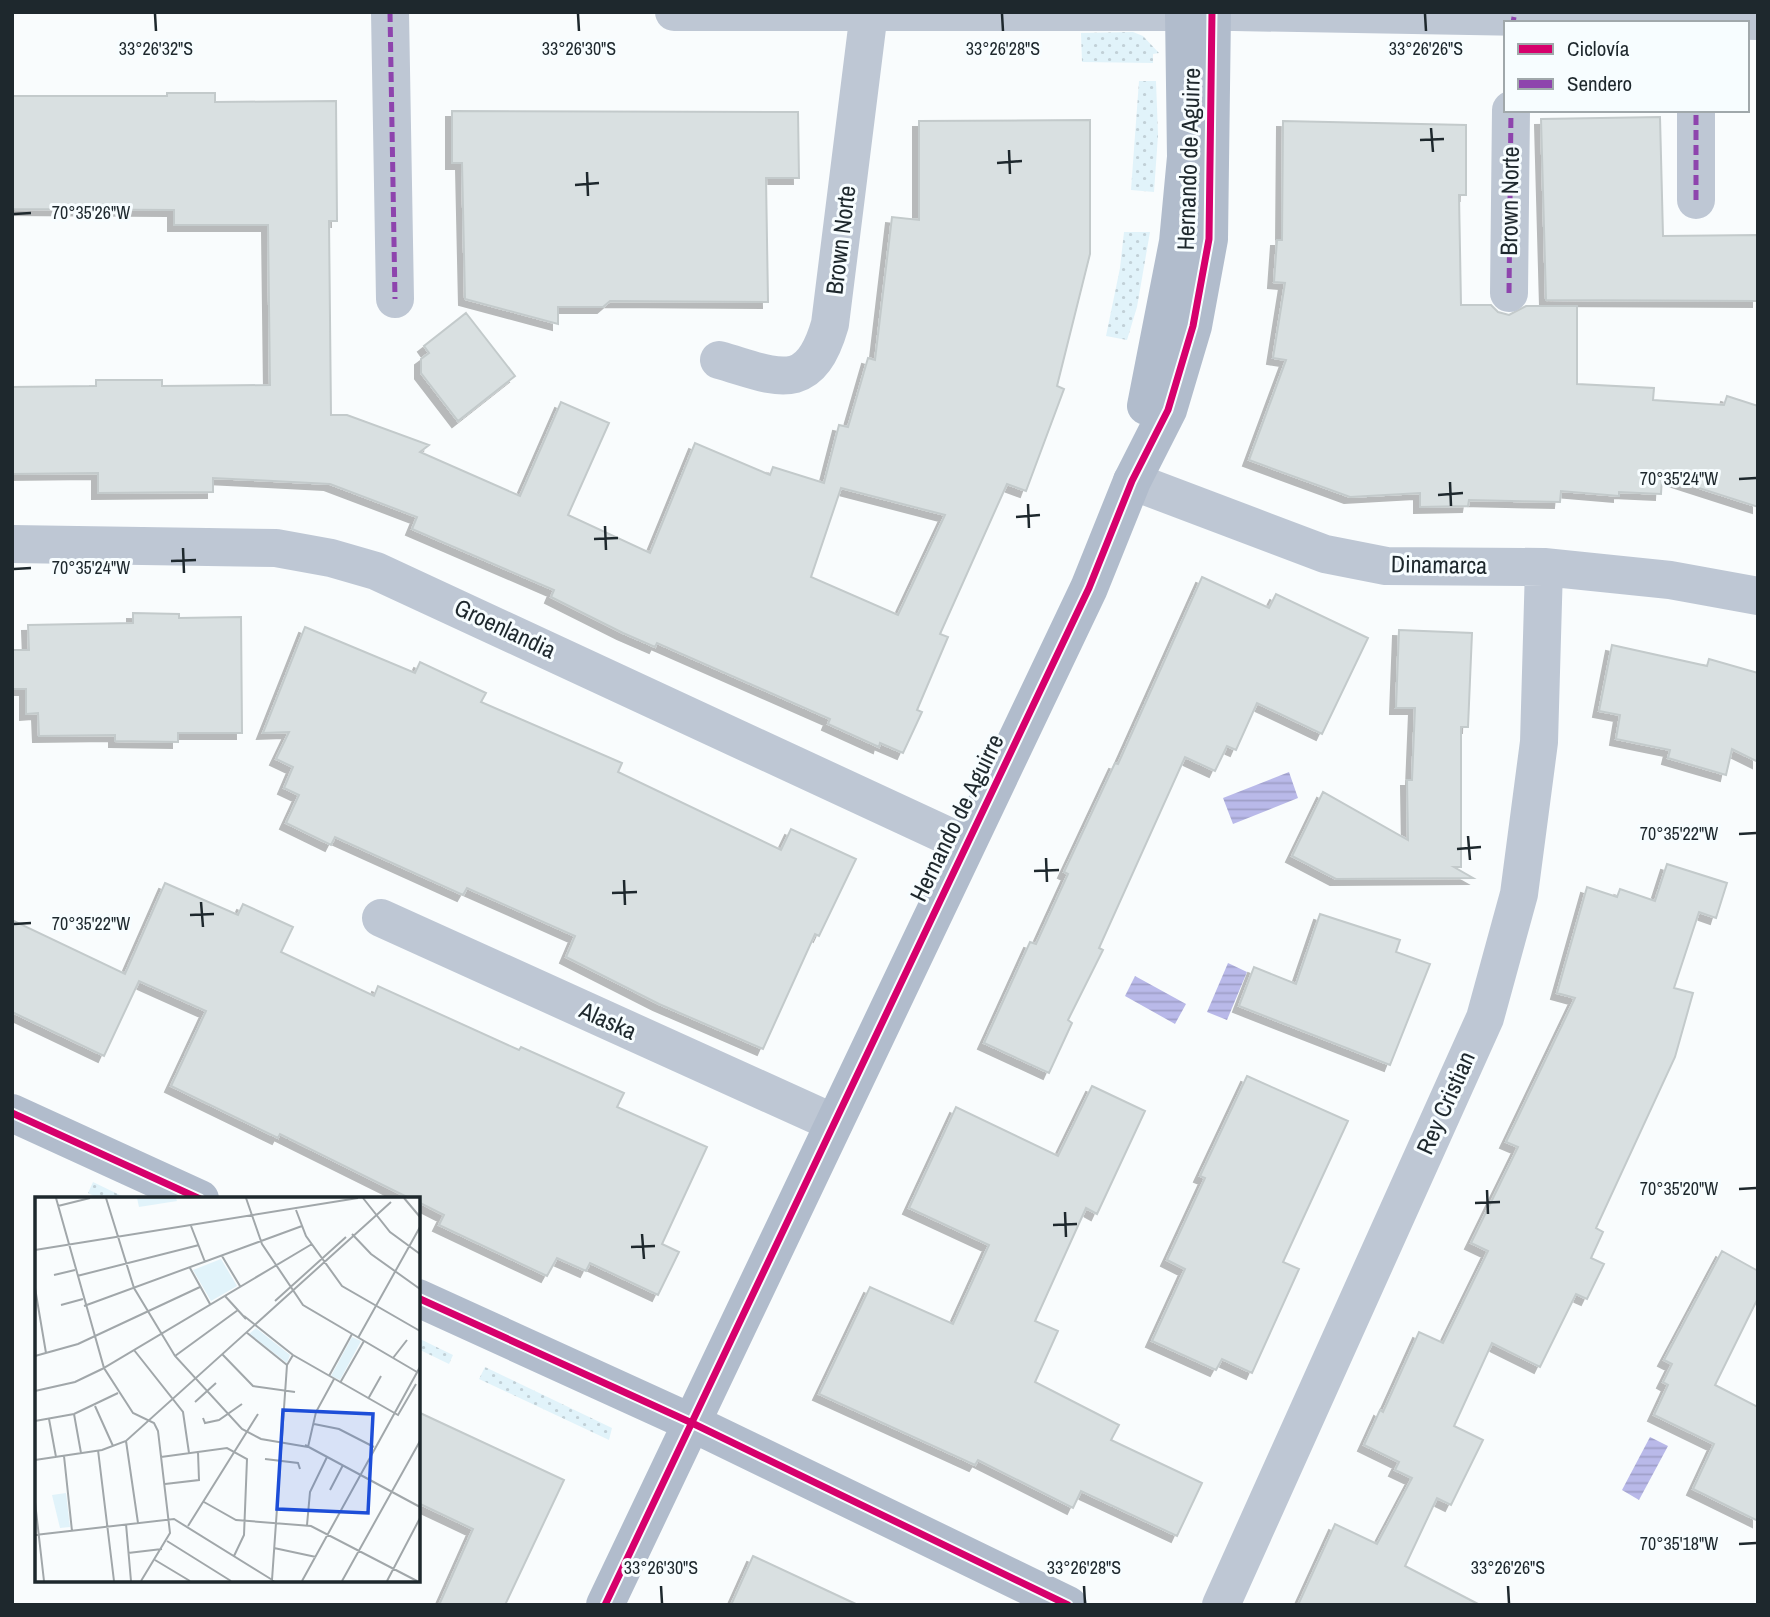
<svg xmlns="http://www.w3.org/2000/svg" width="1770" height="1617" font-family="'Archivo Narrow',sans-serif">
<style>
.grass{fill:url(#grass-dots)}
.water{fill:url(#water-rules)}
.building{fill:#d9e0e1;stroke:#c3cacb;stroke-width:2;fill-rule:evenodd;filter:url(#shadow)}
.lines{fill:none;stroke-linecap:round;stroke-linejoin:round}
.street{stroke:#bec7d4;stroke-width:38}
.secondary{stroke:#b1bccc;stroke-width:38}
.quiet{stroke:#8e44ad;stroke-width:5;stroke-dasharray:10 5;stroke-linecap:butt}
.cycleway-casing{stroke:#f7fdff;stroke-width:11}
.cycleway{stroke:#d6006c;stroke-width:7}
.ticks{fill:none;stroke:#1e282d;stroke-width:2.5}
.labels{text-anchor:middle;stroke-width:6;stroke-linejoin:round;paint-order:stroke}
.street-label{font-size:24px;fill:#1e282d;stroke:#f7fdff}
.inset-road{fill:none;stroke:#a1a7aa;stroke-width:2}
.view{fill:#1d4ed8;fill-opacity:0.15;stroke:#1d4ed8;stroke-width:3.5}
.inset-edge{fill:none;stroke:#1e282d;stroke-width:3.5}
.ticks-label{font-size:18px;text-anchor:middle;fill:#1e282d;stroke:#f7fdff;stroke-width:6;stroke-linejoin:round;paint-order:stroke}
</style>
<defs>
<pattern id="grass-dots" width="8" height="8" patternUnits="userSpaceOnUse" patternTransform="scale(1.75)"><rect width="8" height="8" fill="#e1f3fa"/><path d="M2 2h.1M6 6h.1" fill="none" stroke="#c1d0d7" stroke-width="1.8" stroke-linecap="round"/></pattern>
<pattern id="water-rules" width="6" height="5" patternUnits="userSpaceOnUse" patternTransform="scale(1.75)"><rect width="6" height="5" fill="#b9b9e9"/><path d="M0 2.5h6" fill="none" stroke="#9f9fc8"/></pattern>
<filter id="shadow"><feDropShadow dx="-6" dy="6" stdDeviation="0" flood-color="#0004"/></filter>
</defs>
<rect width="100%" height="100%" fill="#f9fcfd"/>
<path class="grass" d="M1133,32L1143,36L1159,53L1153,54V63L1082,62L1081,33Z
M1139,81H1156L1158,135L1154,192L1131,190Z
M1124,232H1150L1137,307L1127,340L1106,336L1120,268Z
M93,1182L128,1199H100L88,1193Z
M418,1338L453,1355L449,1364L418,1349Z
M485,1367L612,1428L609,1440L479,1379Z"/>
<path class="water" d="M1289,772L1298,798L1233,824L1223,798Z
M1228,963L1247,972L1227,1020L1207,1012Z
M1135,976L1186,1004L1175,1024L1125,996Z
M1650,1437L1668,1446L1639,1500L1622,1490Z"/>
<path class="building" d="M167,93H215V102L336,101L337,221H329L331,415H347L429,445L420,452L520,496L561,402L609,423L568,515L650,553L695,443L770,475L773,467L824,483L839,425L848,427L868,358L875,360L892,217L919,220V121L1090,120V254L1057,386L1064,389L1026,491L1007,484L940,634L948,637L917,710L922,712L903,753L880,743L879,747L828,724L830,719L657,643L655,647L623,633L551,597L554,590L412,529L417,517L330,484L213,478V492L98,493V473L12,474V387L96,386V380H162V386L270,385L268,225H174V210L12,209V96H167ZM841,488L945,515L898,615L811,577Z
M452,111L798,112L799,178H766L768,302L610,301L603,307H558V324L465,299L462,163H452Z
M1660,117L1663,236L1758,235V301L1546,300L1541,119Z
M1283,121L1466,125V195H1459L1461,305H1491L1498,312L1509,315L1526,306H1577V384L1654,388L1653,400L1724,405L1727,396L1758,406V507L1662,476L1661,494L1619,492V496L1561,491L1560,502L1469,500L1468,506L1420,507V493L1350,497L1249,460L1286,360L1273,358L1285,283L1274,282L1277,240H1282Z
M466,313L515,376L458,421L421,373V359L429,353L424,346Z
M1202,577L1269,608L1276,594L1368,638L1322,734L1257,703L1236,750L1227,746L1215,771L1185,757L1099,948L1103,950L1068,1020L1072,1023L1049,1073L984,1043L1030,942L1036,944L1068,874L1064,872L1115,763L1118,764Z
M133,613L179,614V618L241,617L242,733H178V742L115,741V735L39,736L38,713L26,714V689H12V650H29L28,625L133,623Z
M305,627L415,673L420,662L486,693L481,702L622,763L618,772L781,850L791,829L856,859L819,936L815,934L763,1049L659,1004L566,957L575,936L467,888L463,895L335,837L331,845L286,823L299,795L284,788L293,767L276,759L289,732L263,733Z
M1399,630L1472,633L1468,727H1461V867H1454L1473,878L1336,879L1292,856L1323,792L1408,840L1407,780H1412L1415,708H1396Z
M1612,645L1707,666L1709,659L1758,673V762L1732,749L1726,775L1668,758L1670,750L1616,739L1620,715L1599,711Z
M1667,864L1727,883L1716,918L1699,912L1674,988L1693,993L1675,1057L1596,1228L1603,1232L1591,1258L1604,1264L1587,1299L1576,1294L1540,1367L1492,1343L1454,1426L1483,1440L1451,1505L1437,1498L1405,1566L1480,1605H1298L1335,1524L1377,1544L1412,1478L1395,1470L1399,1462L1364,1445L1380,1410L1383,1412L1419,1332L1443,1343L1488,1251L1471,1243L1518,1147L1506,1142L1575,998L1557,993L1587,887L1617,897L1620,889L1655,901Z
M165,883L238,915L243,904L293,927L281,952L374,996L378,986L519,1050L521,1047L624,1093L617,1107L707,1147L662,1244L679,1252L658,1295L590,1263L586,1271L557,1258L547,1276L439,1225L444,1215L418,1202V1199H411L280,1134L278,1138L171,1086L206,1011L139,981L104,1056L12,1012V920L125,974Z
M1320,914L1400,940L1396,952L1430,964L1390,1065L1239,1006L1254,967L1296,984Z
M1247,1076L1348,1121L1283,1262L1299,1269L1252,1373L1222,1359L1216,1370L1152,1341L1185,1269L1167,1260L1205,1178L1200,1176Z
M1092,1086L1145,1111L1097,1214L1086,1208L1035,1321L1058,1331L1035,1382L1119,1425L1111,1440L1202,1483L1177,1536L1081,1491L1073,1508L978,1460L975,1465L819,1394L870,1287L953,1324L989,1245L909,1208L956,1107L1058,1156Z
M1722,1251L1758,1271V1298L1715,1385L1758,1407V1521L1693,1489L1714,1444L1654,1415L1668,1385L1663,1382L1672,1364L1664,1360Z
M418,1412L564,1480L505,1605H439L473,1529L418,1503Z
M753,1556L858,1605H731Z"/>
<g class="lines">
<path class="street" d="M390,12L395,299
M674,12H1234L1758,21
M1696,200V110
M1509,293L1511,110
M719,360C776,376 809,397 830,324L869,12
M1132,481L1325,554L1386,566L1544,567L1670,580L1758,596
M12,544L276,548L331,558L376,571L965,844
M381,918L834,1123
M1221,1605L1485,1018L1519,894L1539,742L1544,567"/>
<path class="secondary" d="M1146,406L1178,242L1186,157L1184,12
M12,1113L200,1199
M418,1298L692,1423L1068,1605
M605,1605L1089,588L1132,481L1168,410L1193,326L1209,239L1212,12"/>
<path class="quiet" d="M390,12L395,299
M869,14V12
M1513,23L1514,17
M1698,23V20
M1696,200V110
M1509,293L1511,110"/>
<defs>
<path id="cycleway" d="M12,1113L200,1199
M418,1298L692,1423L1068,1605
M605,1605L1089,588L1132,481L1168,410L1193,326L1209,239L1212,12"/>
</defs>
<use href="#cycleway" class="cycleway-casing"/>
<use href="#cycleway" class="cycleway"/>
</g>
<path class="ticks" d="M155,14L156,31M578,14L579,31M1002,14L1003,31M1425,14L1426,31M1431,128L1433,152M1420,140L1444,139M1009,150L1010,174M997,163L1022,161M587,172L588,196M575,185L599,183M14,214L31,213M1739,479L1756,478M1450,482L1451,506M1438,495L1463,493M1028,504L1029,528M1016,517L1040,515M605,526L606,550M594,539L618,538M183,548L184,573M171,561L196,560M14,569L31,568M1739,834L1756,833M1468,836L1470,860M1457,849L1481,847M1046,858L1047,882M1034,871L1059,870M624,880L625,905M612,893L637,892M201,902L203,927M190,915L214,914M14,924L31,923M1739,1189L1756,1188M1487,1190L1488,1214M1475,1203L1500,1202M1065,1212L1066,1237M1053,1225L1077,1224M642,1234L644,1259M631,1247L655,1246M1739,1544L1756,1543M661,1586L662,1603M1084,1586L1085,1603M1508,1586L1509,1603"/>
<g class="labels">
<g class="street-label">
<text transform="translate(1189 159) rotate(-88)" y="8">Hernando de Aguirre</text>
<text transform="translate(1510 201) rotate(-89)" y="8">Brown Norte</text>
<text transform="translate(841 240) rotate(-83)" y="8">Brown Norte</text>
<text transform="translate(1439 565) rotate(1)" y="8">Dinamarca</text>
<text transform="translate(505 629) rotate(25)" y="8">Groenlandia</text>
<text transform="translate(957 818) rotate(-64)" y="8">Hernando de Aguirre</text>
<text transform="translate(608 1021) rotate(24)" y="8">Alaska</text>
<text transform="translate(1446 1103) rotate(-66)" y="8">Rey Cristian</text>
</g>
</g>
<g transform="translate(35 1197)">
<rect width="385" height="385" fill="#f9fcfd"/>
<path d="M186,62L202,89L176,104L158,73ZM221,131L255,158L252,166L214,137ZM317,140L326,144L305,183L296,179Z" fill="#e1f3fa"/>
<path d="M102,1H141L142,4L104,10ZM31,296L35,330L25,331L17,298Z" fill="#e1f3fa"/>
<path class="inset-road" d="M21,1L69,171L98,216L119,226L123,234L135,336L106,384M71,1L99,91L140,159L207,232L226,242L273,250M211,1L227,47L268,108L382,175M328,1L355,35L385,57M369,1L385,20M23,9L55,1M261,13L271,39L307,89L385,134M156,29L170,65M317,37L336,57L385,92M0,53L323,1M187,59L205,89M155,71L175,107M19,78L40,73M42,79L164,48M0,91L11,156M190,99L211,122M240,104L311,40M26,108L48,102M49,109L267,29M209,119L258,158L363,218L381,187M211,135L252,168M323,141L385,30M99,153L148,215L154,256M187,157L218,189L260,195M0,159L43,147L165,90M140,159L203,113M358,161L372,143M294,179L317,137M305,186L329,144M0,194L40,185L67,172L277,47M333,202L346,179M160,205L181,186M60,209L78,249M39,217L46,256M168,221L170,226L184,223L207,207M14,222L21,260M0,224L39,217L83,196M279,227L304,232L339,250M91,244L103,326M270,248L385,310M273,250L281,215L299,182M63,253L79,384M29,259L37,334M126,260L192,251L212,262L209,338L199,359M230,262L263,266L265,272M0,263L67,253L91,244L356,5M130,287L164,283L163,255M295,293L308,268M0,305L9,384M169,305L201,323L276,329L382,384M91,327L96,384M272,328L275,295L292,260M153,329L223,217M0,338L139,322L239,384M132,344L196,384M239,351L281,360M93,356L127,352M120,363L155,384M237,383L252,168L258,158M267,384L385,170M307,384L385,244M352,384L385,321"/>
<path class="view" d="M248,213L338,217L333,316L242,312Z"/>
<rect width="385" height="385" class="inset-edge"/>
</g>
<g class="ticks-label">
<text x="156" y="55">33°26'32"S</text>
<text x="579" y="55">33°26'30"S</text>
<text x="1003" y="55">33°26'28"S</text>
<text x="1426" y="55">33°26'26"S</text>
<text x="91" y="219">70°35'26"W</text>
<text x="1679" y="485">70°35'24"W</text>
<text x="91" y="574">70°35'24"W</text>
<text x="1679" y="840">70°35'22"W</text>
<text x="91" y="930">70°35'22"W</text>
<text x="1679" y="1195">70°35'20"W</text>
<text x="1679" y="1550">70°35'18"W</text>
<text x="661" y="1574">33°26'30"S</text>
<text x="1084" y="1574">33°26'28"S</text>
<text x="1508" y="1574">33°26'26"S</text>
</g>
<rect width="1770" height="1617" fill="none" stroke="#1e282d" stroke-width="28"/>
<rect x="1504" y="21" width="245" height="91" fill="#f7fdff" stroke="#a0a8ab" stroke-width="2"/>
<rect x="1518" y="44" width="35" height="10" fill="#d6006c" stroke="#a0a8ab" stroke-width="2"/>
<text x="1567" y="56" font-size="21" fill="#1e282d">Ciclovía</text>
<rect x="1518" y="79" width="35" height="10" fill="#8e44ad" stroke="#a0a8ab" stroke-width="2"/>
<text x="1567" y="91" font-size="21" fill="#1e282d">Sendero</text>
</svg>
